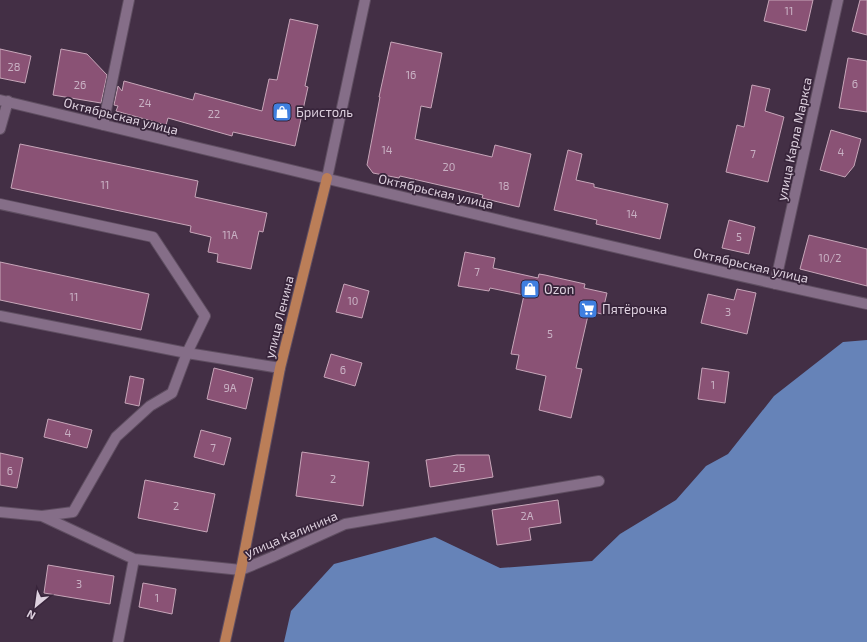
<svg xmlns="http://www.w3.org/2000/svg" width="867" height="642" font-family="'Exo 2',sans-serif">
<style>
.water{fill:#6683b8}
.building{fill:#8a5275;stroke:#c7a6b9}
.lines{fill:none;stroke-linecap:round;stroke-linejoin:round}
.minor-casing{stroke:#5f4e61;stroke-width:12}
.major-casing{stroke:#5f4e61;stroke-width:12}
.minor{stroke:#856e88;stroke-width:10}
.major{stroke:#bb7e58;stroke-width:10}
.labels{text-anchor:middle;stroke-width:3.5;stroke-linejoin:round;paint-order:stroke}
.number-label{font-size:11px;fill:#c9b1c4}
.poi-label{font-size:13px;fill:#ded1df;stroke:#38253b;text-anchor:start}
.street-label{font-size:13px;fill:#ded1df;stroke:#38253b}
</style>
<rect width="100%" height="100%" fill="#432f45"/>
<path class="water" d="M867,340V642H284L291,611L334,564L435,537L500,568L592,561L620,534L676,500L706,466L728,454L774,396L843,342Z"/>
<path class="building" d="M769,0H813L806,31L764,21Z
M860,0H867V35L852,31Z
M290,19L318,25L305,86L308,87L295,146L233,132L232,136L168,118L166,125L116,111L118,106L114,105L118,86L122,91L124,81L193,100L195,93L262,111L269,79L277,80Z
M391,42L442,53L431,108L421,106L415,139L492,157L495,145L531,154L519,207L482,198L483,195L400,176L399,178L373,173L367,165L380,97H379Z
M0,49L31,56L25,83L0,78Z
M61,49L87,54L107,75L101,103L53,95Z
M848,58L867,61V112L839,108Z
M752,85L770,89L765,111L784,117L768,182L726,172L737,125L744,127Z
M831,130L861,139L854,166L845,177L820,170Z
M20,144L198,181L195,197L267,213L263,232L259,231L251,269L217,262L218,254L208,252L211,237L190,232L191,226L11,188Z
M568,150L582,154L576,180L594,184V187L668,204L660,239L596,224L597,220L554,210Z
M729,220L755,227L749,254L722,248Z
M809,235L867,249V286L800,269Z
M465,252L495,258L493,268L538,278L539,274L545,275L585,284L584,288L607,293L602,314L589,311L576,368L582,369L571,418L539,410L546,376L516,369L519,355L511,354L524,295L490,288L489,291L458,286Z
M0,262L149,294L141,330L0,300Z
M344,284L369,291L362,318L336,312Z
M737,289L756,293L747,334L701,323L708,294L734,300Z
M331,354L362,363L355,386L324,377Z
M214,368L253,378L246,409L207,399Z
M702,368L729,372L725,403L698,399Z
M130,376L144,379L139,406L125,403Z
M48,419L92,430L87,448L44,437Z
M201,430L231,438L224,465L194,457Z
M302,452L369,462L363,506L296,496Z
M0,453L23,458L17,488L0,485Z
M457,455H489L493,477L430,487L426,460Z
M145,480L215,494L207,532L138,518Z
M558,500L561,523L529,528L531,540L497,545L492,510Z
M48,565L114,576L110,604L44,593Z
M143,583L176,589L172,614L139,607Z"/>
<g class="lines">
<defs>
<path id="minor" d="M0,100C289,169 577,241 867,304
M103,125L129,0
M0,129L8,101
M327,178L365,0
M0,204L153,237L205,316L187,353L172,393L150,406L116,437L73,512L42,516
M775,284L838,0
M0,316L187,353L280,368
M0,512L42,516L134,559L241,570L272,557L345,524L599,481
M118,642L134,559"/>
<path id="major" d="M225,642L241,570L280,368L327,178"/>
</defs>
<use href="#minor" class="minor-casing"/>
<use href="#major" class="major-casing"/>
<use href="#minor" class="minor"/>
<use href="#major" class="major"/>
</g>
<defs>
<symbol id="shop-square" viewBox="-11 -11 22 22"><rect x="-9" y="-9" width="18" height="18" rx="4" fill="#3f7fe0" stroke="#38253b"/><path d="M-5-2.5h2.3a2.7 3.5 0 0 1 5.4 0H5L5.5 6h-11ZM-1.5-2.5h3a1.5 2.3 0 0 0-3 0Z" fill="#fff"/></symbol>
<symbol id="supermarket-square" viewBox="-11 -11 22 22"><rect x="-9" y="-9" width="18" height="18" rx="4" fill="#3f7fe0" stroke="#38253b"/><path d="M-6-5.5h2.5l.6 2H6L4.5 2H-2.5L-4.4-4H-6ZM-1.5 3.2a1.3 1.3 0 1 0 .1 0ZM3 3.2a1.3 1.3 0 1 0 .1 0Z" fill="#fff"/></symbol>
</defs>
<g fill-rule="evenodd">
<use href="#shop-square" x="271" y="101" width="22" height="22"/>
<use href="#shop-square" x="519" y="278" width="22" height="22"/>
<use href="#supermarket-square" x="577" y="298" width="22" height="22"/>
</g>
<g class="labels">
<g class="number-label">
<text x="789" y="15">11</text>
<text x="14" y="71">28</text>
<text x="411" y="79">16</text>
<text x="855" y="88">6</text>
<text x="80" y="89">26</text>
<text x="145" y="107">24</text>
<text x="214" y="118">22</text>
<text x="387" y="154">14</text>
<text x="841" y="156">4</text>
<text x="753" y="158">7</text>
<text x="449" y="171">20</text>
<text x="105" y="189">11</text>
<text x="504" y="190">18</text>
<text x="632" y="218">14</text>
<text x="230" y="239">11А</text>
<text x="739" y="241">5</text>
<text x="830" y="262">10/2</text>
<text x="477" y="276">7</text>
<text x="74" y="301">11</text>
<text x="353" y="305">10</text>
<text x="728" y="316">3</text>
<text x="550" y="338">5</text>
<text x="343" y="374">6</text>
<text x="713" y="389">1</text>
<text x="230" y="392">9А</text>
<text x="68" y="437">4</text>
<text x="213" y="452">7</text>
<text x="459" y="472">2Б</text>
<text x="10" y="475">6</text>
<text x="333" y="483">2</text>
<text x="176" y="510">2</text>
<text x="527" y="520">2А</text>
<text x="79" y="588">3</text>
<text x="157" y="602">1</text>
</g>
<g class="poi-label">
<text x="296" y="117">Бристоль</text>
<text x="544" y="294">Ozon</text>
<text x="602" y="314">Пятёрочка</text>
</g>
<g class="street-label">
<text transform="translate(121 116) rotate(14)" y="5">Октябрьская улица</text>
<text transform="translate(794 139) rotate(-78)" y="5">улица Карла Маркса</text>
<text transform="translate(436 191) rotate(13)" y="5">Октябрьская улица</text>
<text transform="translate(751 265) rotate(13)" y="5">Октябрьская улица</text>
<text transform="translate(279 317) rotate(-76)" y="5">улица Ленина</text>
<text transform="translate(291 534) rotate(-23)" y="5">улица Калинина</text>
</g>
</g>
<g transform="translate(36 606) rotate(209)" stroke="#38253b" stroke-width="3" paint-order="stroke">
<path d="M0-3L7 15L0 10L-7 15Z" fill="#ded1df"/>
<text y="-6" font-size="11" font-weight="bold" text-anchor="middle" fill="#ded1df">N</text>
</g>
</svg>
